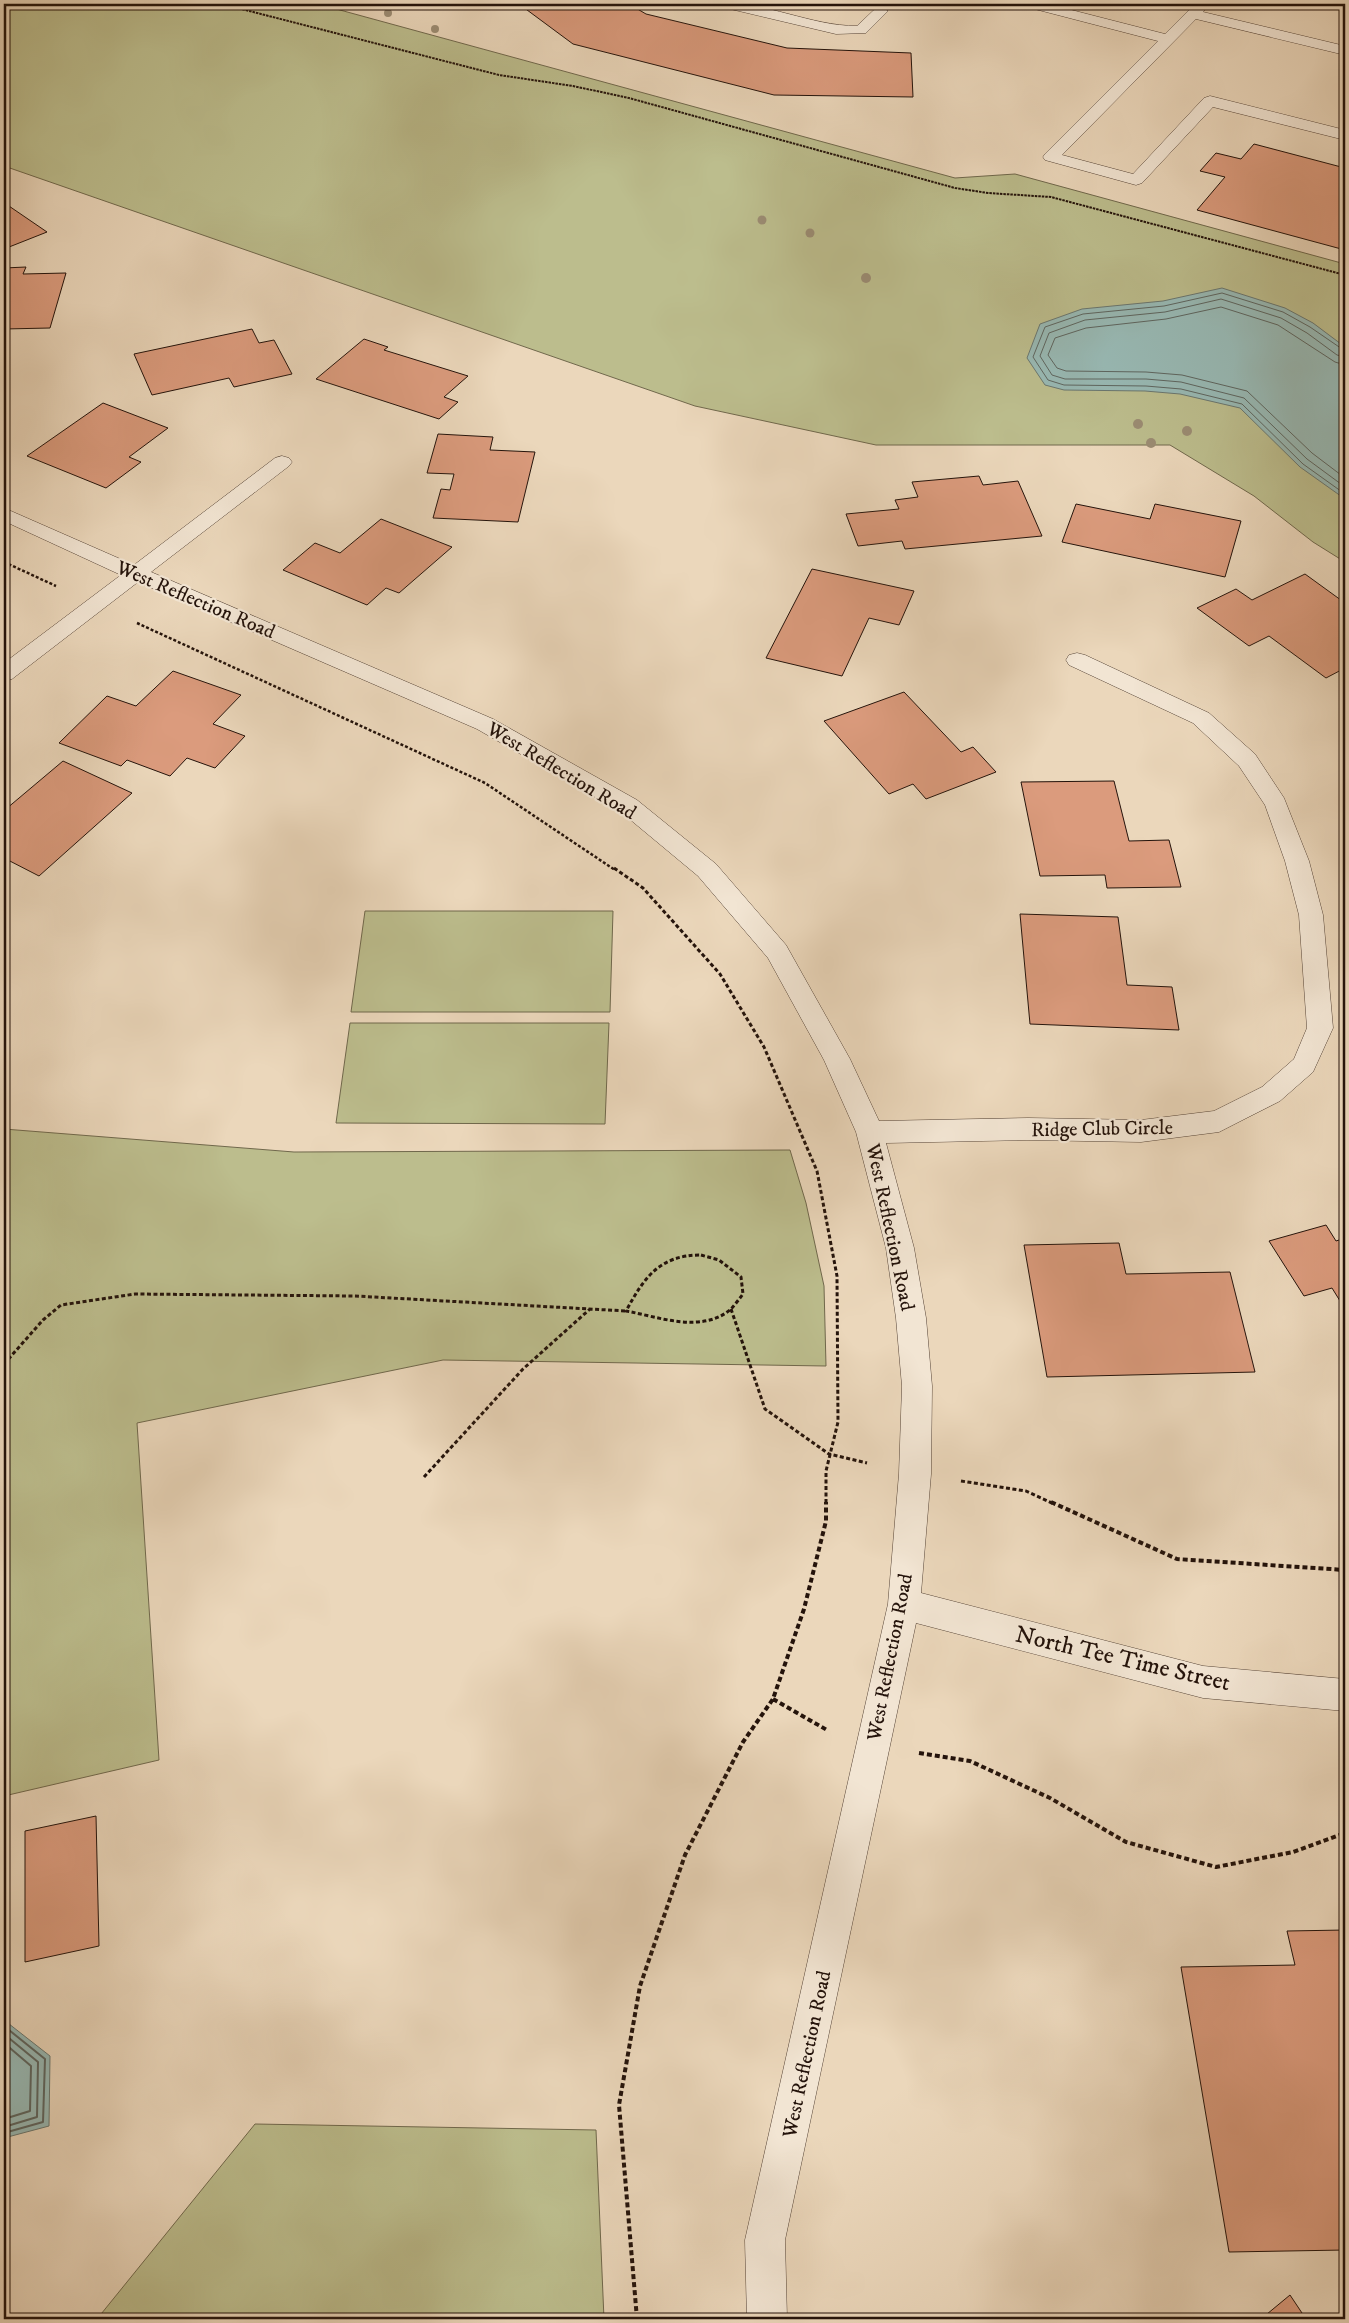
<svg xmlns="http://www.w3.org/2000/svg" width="1349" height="2323" font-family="'IM FELL DW Pica',serif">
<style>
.green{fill:#bcbd8d;stroke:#70684c}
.water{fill:#98b9b4;stroke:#6a7770}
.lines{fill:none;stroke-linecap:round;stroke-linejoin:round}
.shore-far1{stroke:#5e6660;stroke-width:1}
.shore{stroke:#5e6660;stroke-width:2}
.building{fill:#db9b7d;stroke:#24130b}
.service-casing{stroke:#564437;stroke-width:1}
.minor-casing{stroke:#564437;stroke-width:1}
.path-far3{stroke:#24130b;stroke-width:2;stroke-dasharray:2.5 1;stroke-linecap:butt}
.path-far2{stroke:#24130b;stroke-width:2.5;stroke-dasharray:3 2;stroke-linecap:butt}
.path-far1{stroke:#24130b;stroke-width:3;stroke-dasharray:4 2.5;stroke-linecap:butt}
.path{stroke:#24130b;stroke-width:4;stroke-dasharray:5 3;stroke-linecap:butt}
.service{fill:#f2e5d3;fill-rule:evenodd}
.minor{fill:#f2e5d3;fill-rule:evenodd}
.tree{fill:#9b8c73}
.labels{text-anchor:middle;stroke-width:4.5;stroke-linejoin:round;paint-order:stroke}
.street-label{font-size:20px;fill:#24130b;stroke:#f2e5d3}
.near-street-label{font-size:24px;fill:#24130b;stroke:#f2e5d3}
</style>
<rect width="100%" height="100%" fill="#ebd7bb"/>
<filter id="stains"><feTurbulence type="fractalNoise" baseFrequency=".004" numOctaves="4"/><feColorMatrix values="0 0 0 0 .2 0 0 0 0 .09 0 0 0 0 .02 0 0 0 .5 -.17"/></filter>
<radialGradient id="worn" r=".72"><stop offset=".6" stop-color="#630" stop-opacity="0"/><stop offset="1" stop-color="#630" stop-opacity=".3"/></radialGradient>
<path class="green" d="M4,4H318L955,178L1015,174L1345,264V562L1313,542L1254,496L1170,445H876L695,406L4,166Z
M365,911H613L610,1012H351Z
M350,1023H609L605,1124L336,1123Z
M4,1129L294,1152L790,1150L806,1203L824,1286L826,1366L443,1360L137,1423L159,1760L4,1796Z
M255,2124L596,2130L604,2319H97Z"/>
<path class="water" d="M1222,288L1285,308L1313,323L1345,347V499L1300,467L1240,408L1180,394L1145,391L1064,390L1045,385L1027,358L1040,324L1082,309L1163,301Z
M4,2020L50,2056L49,2126L4,2138Z"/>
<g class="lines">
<path class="shore-far1" d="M1345,351L1310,327L1283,312L1222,293L1164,306L1083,314L1045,327L1033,357L1048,380L1064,385L1146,386L1181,389L1242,404L1303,464L1345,494
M1345,357L1337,355L1307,333L1281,318L1221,299L1165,312L1085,320L1049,333L1040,356L1052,375L1065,379H1146L1181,382L1244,398L1307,459L1345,487
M1345,365L1335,362L1278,325L1221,307L1166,319L1086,328L1055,338L1048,355L1057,368L1066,371L1146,372L1182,375L1247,391L1312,453L1345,478"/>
<path class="shore" d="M4,2026L45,2059L43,2122L4,2133
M4,2034L38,2062L37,2117L4,2127
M4,2043L31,2066L30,2111L4,2119"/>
</g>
<path class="building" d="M519,4H629L646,14L787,48L911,53L913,97L774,95L573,44Z
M1062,4H1090L1083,9Z
M1254,144L1345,168V250L1197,210L1225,177L1200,171L1216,153L1241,159Z
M4,204H6L47,232L4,249Z
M26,267L23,274L66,273L50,328L4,329V268Z
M252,329L259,343L274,340L292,374L234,387L229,378L152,395L134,354Z
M364,339L388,347L384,350L468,376L444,397L458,402L439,419L316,379Z
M103,403L168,428L129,457L141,462L106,488L27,456Z
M438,434L493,437L490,450L535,452L518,522L433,518L441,489L450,490L454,474L427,473Z
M979,476L983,485L1018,481L1042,536L905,549L902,541L858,546L846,514L899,509L895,500L918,497L912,482Z
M1076,504L1150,519L1155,504L1241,521L1225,577L1062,542Z
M381,519L452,547L399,593L386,588L367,605L283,570L315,543L340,553Z
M812,569L914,591L899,625L869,618L842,676L766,658Z
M1305,574L1345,603V668L1326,678L1269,636L1249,646L1197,608L1236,589L1252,600Z
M173,671L241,695L213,724L245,736L215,768L187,758L170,776L127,760L121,766L59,743L107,696L136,706Z
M904,692L961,752L973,747L996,772L926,799L913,784L889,794L824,721Z
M63,761L132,793L39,876L4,858V808L6,809Z
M1114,781L1129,841L1169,840L1181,887L1107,888L1105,875L1040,876L1021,782Z
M1020,914L1118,917L1127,985L1172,987L1179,1030L1030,1024Z
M1326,1225L1336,1241L1345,1238V1309L1332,1288L1304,1296L1269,1241Z
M1119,1243L1126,1274L1230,1272L1255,1372L1047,1377L1024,1245Z
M96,1816L99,1946L25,1962V1831Z
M1345,1930V2250L1229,2252L1181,1967L1295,1965L1287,1931Z
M1290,2295L1306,2319H1261Z"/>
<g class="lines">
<defs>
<path id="service" d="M720,4C766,1 810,26 857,26L876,8L881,7L888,11L866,33L836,34L722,7Z
M1025,4H1048L1165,34L1195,4H1210L1203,12L1345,46V55L1196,19L1062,155L1133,174L1204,98L1210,96L1345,130V140L1213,107L1142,183L1136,185L1045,160L1043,157L1045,154L1158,41L1027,7Z"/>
<path id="minor" d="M282,456L289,458L292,462L289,466L151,572L493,719L637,800L716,864L786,945L850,1059L879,1121L1028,1118L1141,1120L1214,1111L1262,1087L1294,1059L1307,1028L1299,915L1285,861L1265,805L1239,766L1193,723L1069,665L1066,660L1069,655L1077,653L1085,655L1209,713L1255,754L1284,798L1309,861L1323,915L1333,1028L1313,1072L1280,1101L1219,1132L1141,1142L1028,1140L886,1143L914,1248L926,1318L932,1386L931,1474L921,1593L1203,1666L1345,1679V1711L1203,1698L916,1623L785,2240L787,2319H747L745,2240L888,1604L899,1474L902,1386L896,1318L886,1248L856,1132L824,1060L768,958L698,876L621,812L477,729L138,582L12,679L4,681V663L121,575L4,521V508L134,565L275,458Z"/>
</defs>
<use href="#service" class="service-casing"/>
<use href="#minor" class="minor-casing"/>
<path class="path-far3" d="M222,4L499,75L573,86L629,98L955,188L988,193L1051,197L1345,275"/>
<path class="path-far2" d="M4,562L56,586
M137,623L485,783L615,870"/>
<path class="path-far1" d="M614,868L643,888L720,974L764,1047L817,1171L837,1276L838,1422L826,1471V1504
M701,1255L719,1260L741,1277L743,1294C739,1299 735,1305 731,1309C702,1334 659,1317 626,1311C644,1278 659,1255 701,1255Z
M731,1309L765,1409L829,1454L867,1463
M4,1364L43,1320L61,1305L135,1294L355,1296L626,1311
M424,1477L523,1369L590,1309
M961,1481L1026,1491L1054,1504"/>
<path class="path" d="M1051,1502L1177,1559L1345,1570
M773,1699L827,1730
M919,1753L970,1761L1050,1798L1126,1842L1216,1867L1293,1852L1345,1833
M637,2319L619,2105L640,1986L685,1855L743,1742L773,1699L804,1609L826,1521V1502"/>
<use href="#service" class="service"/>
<use href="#minor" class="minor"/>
</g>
<g class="tree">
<circle cx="388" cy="13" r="4"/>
<circle cx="435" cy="29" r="4"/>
<circle cx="762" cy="220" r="4.5"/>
<circle cx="810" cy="233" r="4.5"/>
<circle cx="866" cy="278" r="5"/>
<circle cx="1138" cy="424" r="5"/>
<circle cx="1187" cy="431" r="5"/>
<circle cx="1151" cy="443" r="5"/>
</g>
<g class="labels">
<g class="street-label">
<text transform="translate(196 599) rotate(23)" y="7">West Reflection Road</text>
<text transform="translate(562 770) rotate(31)" y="7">West Reflection Road</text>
<text transform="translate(1102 1128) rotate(-1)" y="7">Ridge Club Circle</text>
<text transform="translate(891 1227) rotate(78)" y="7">West Reflection Road</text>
<text transform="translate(889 1657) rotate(-79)" y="7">West Reflection Road</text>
<text transform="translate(806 2054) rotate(-78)" y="7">West Reflection Road</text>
</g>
<g class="near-street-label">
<text transform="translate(1123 1658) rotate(13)" y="8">North Tee Time Street</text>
</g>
</g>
<rect width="1349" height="2323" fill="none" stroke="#ebd7bb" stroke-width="20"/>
<rect x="5" y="5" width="1339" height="2313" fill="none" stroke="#24130b" stroke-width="2.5"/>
<rect x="10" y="10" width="1329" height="2303" fill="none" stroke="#24130b"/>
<rect width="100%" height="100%" filter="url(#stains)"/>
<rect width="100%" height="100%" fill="url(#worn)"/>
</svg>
